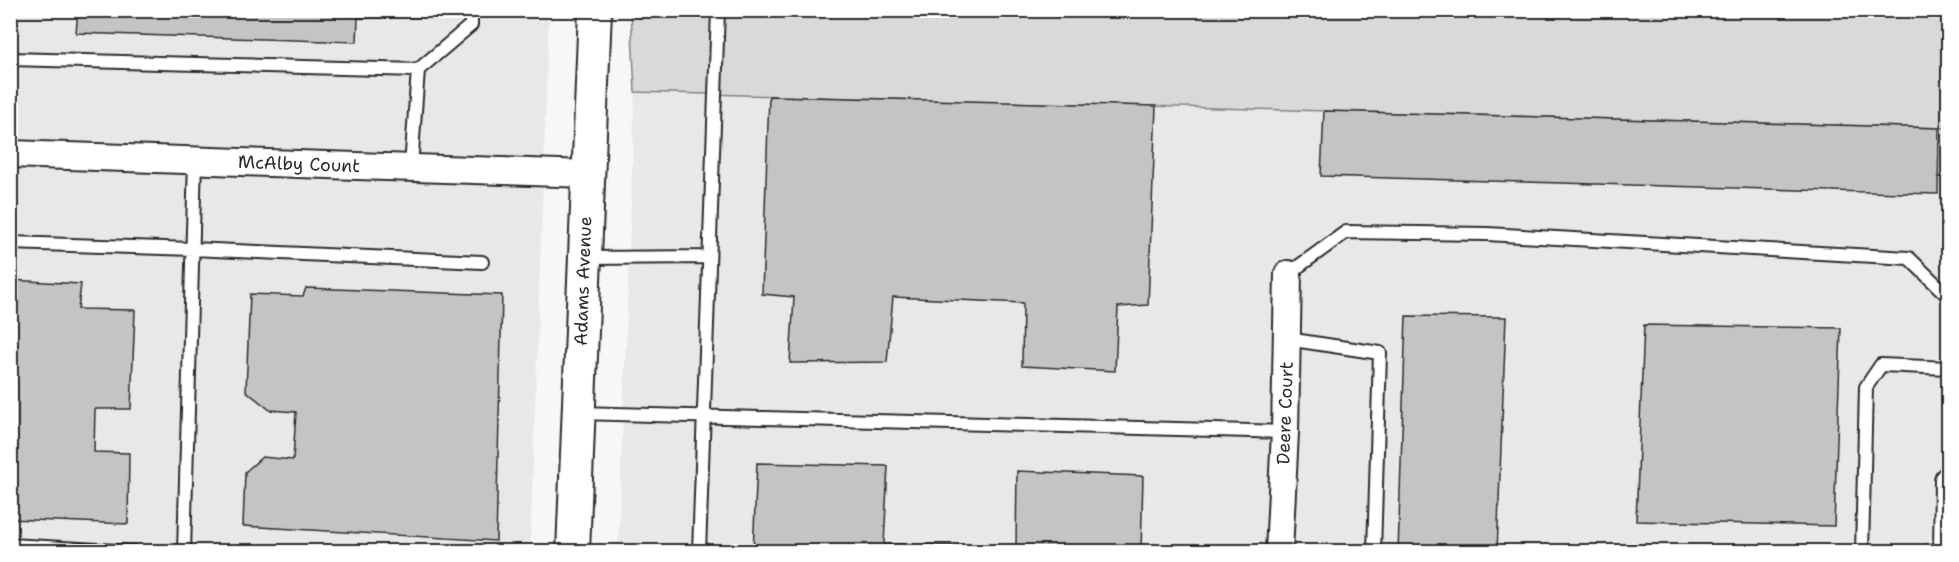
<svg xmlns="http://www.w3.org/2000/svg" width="1959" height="562" font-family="'Shantell Sans',sans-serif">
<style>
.built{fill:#e8e8e8}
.green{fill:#d9d9d9;stroke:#828282;stroke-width:1.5}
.building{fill:#c4c4c4;stroke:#2b2b2b;stroke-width:1.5}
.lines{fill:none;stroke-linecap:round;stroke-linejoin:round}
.service-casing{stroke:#2b2b2b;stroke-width:16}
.minor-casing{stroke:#2b2b2b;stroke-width:30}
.tertiary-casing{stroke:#2b2b2b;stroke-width:36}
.service{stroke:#fff;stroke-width:12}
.minor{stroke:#fff;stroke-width:26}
.tertiary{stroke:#fff;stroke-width:32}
.labels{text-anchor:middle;stroke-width:5;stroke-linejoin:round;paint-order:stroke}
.street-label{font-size:18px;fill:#2b2b2b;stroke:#fff}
</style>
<rect width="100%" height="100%" fill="#f7f7f7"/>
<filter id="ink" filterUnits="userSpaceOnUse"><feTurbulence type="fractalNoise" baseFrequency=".0167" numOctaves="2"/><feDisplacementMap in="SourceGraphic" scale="12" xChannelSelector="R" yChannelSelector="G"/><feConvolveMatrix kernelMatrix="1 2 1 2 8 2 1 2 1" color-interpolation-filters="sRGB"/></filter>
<g filter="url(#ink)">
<path class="built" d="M10,11H549L530,551H11Z
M635,92L1948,128V551L618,552Z"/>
<path class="green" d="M631,11H1948V128L635,92Z"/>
<path class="building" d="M78,10H425V17L358,18L357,42L76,33Z
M769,96L1156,106L1148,305L1118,307L1115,371L1022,366L1023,303L893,297L887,362L790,363L794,297L762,294Z
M1324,111L1939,128L1938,194L1321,176Z
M10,280L81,284L78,309L135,310L131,409H95L94,452L129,453L128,524L10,519Z
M306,288L502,295L496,541L243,526L245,472L262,457L293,460L296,412L270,410L246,391L250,294L303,296Z
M1406,316L1506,317L1497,552H1398Z
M1644,325L1841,328L1834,526L1636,521Z
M757,463L888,466L884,544L1016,547L1017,471L1143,476L1141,552H753Z"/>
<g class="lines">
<defs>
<path id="service" d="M10,59L418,70
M411,167L418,70L471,25V10
M10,243L193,249L482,262
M586,258L709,257
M1288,274L1346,232L1487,234L1909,258L1948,296
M1287,339L1380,353L1374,552
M579,413L1285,432
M10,545L134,552
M184,552L195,160
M699,552L718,10
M1862,552L1866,387L1881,365L1948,368
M1926,552L1947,549"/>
<path id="minor" d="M10,154L588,174
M1279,552L1285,432L1288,274
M1947,552L1948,480"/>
<path id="tertiary" d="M573,552L595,10"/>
</defs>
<use href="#service" class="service-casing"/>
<use href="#minor" class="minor-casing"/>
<use href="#tertiary" class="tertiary-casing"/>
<use href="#service" class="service"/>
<use href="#minor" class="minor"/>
<use href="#tertiary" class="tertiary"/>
</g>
</g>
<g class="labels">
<g class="street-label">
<text transform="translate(299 164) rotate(2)" y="6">McAlby Count</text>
<text transform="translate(583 281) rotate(-88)" y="6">Adams Avenue</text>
<text transform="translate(1285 413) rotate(-88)" y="6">Deere Court</text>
</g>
</g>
<rect width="1959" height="562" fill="none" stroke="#fff" stroke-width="36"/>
<rect x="18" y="18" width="1923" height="526" fill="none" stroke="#2b2b2b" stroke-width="2" filter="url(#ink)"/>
</svg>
